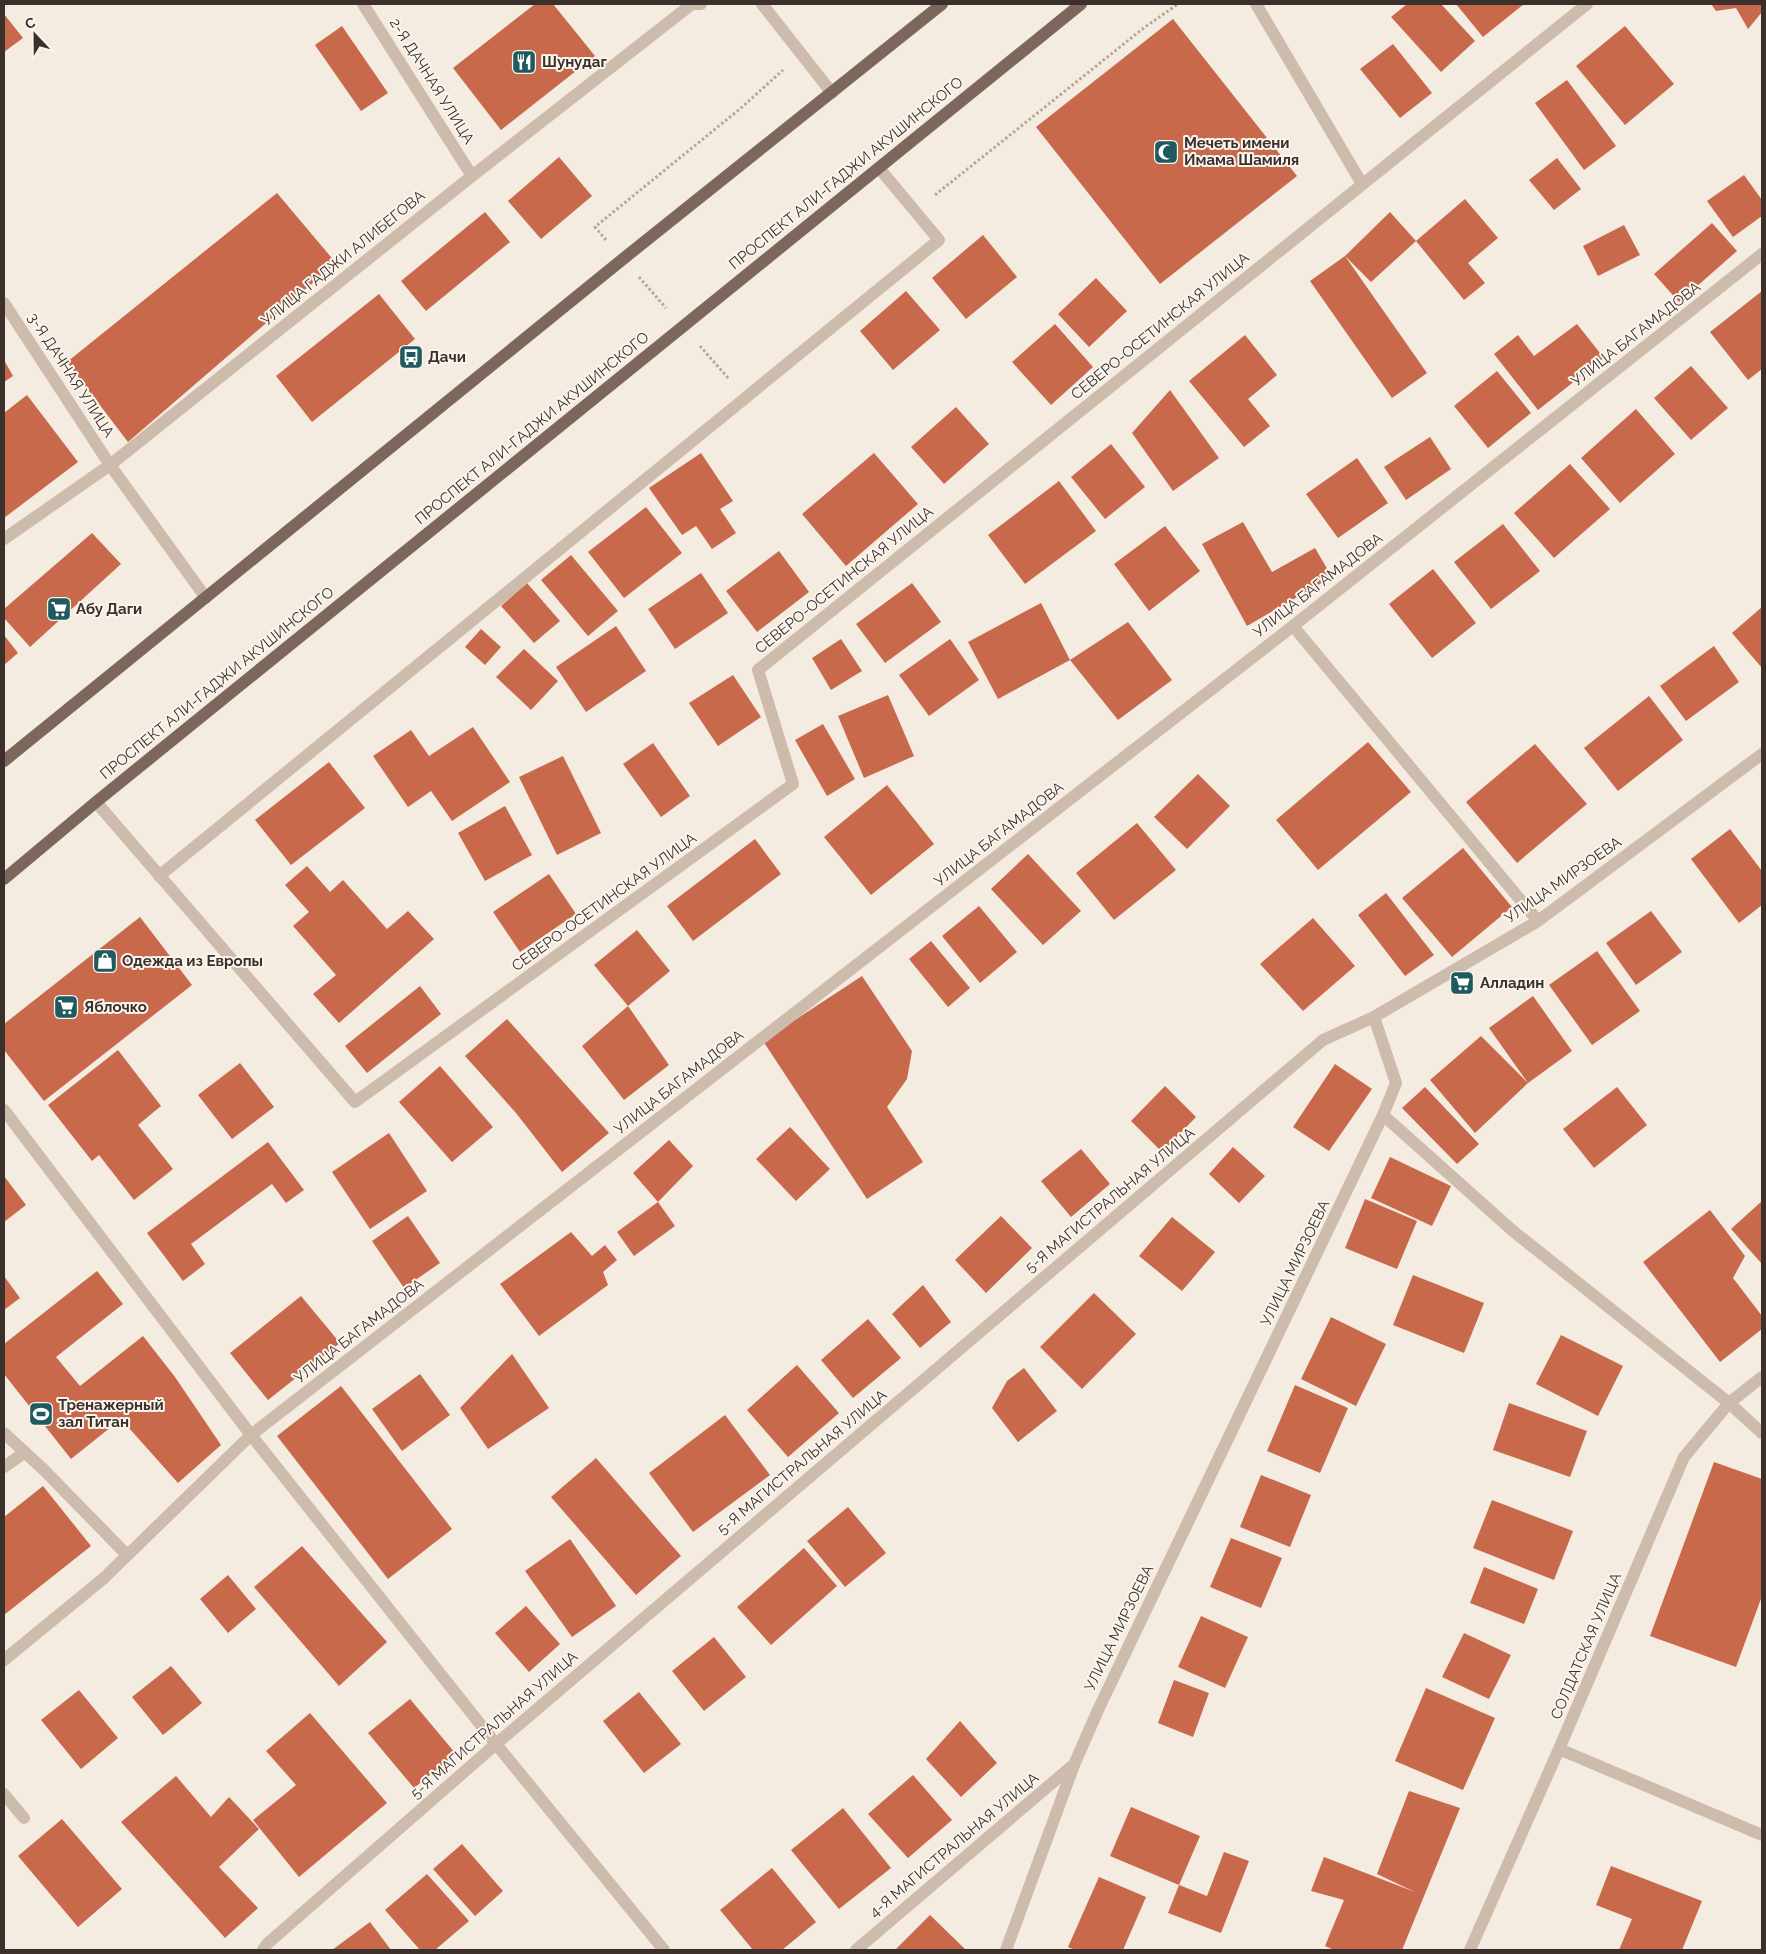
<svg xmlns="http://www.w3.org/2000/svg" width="1766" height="1954" font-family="Raleway,sans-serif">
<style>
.building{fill:#c8694b}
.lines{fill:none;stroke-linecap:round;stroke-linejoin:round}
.path{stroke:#b9a596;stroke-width:3;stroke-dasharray:2.5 2.5;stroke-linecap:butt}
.minor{stroke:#cdbbac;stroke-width:12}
.major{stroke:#7d675c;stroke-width:12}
.labels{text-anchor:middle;stroke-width:4;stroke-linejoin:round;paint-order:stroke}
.poi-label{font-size:15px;font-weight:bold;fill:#3b302b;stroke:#fbf5ee;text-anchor:start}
.street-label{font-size:15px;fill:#3b302b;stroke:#fbf5ee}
</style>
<rect width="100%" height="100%" fill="#f4ebe1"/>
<path class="building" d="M535,4H553L595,56L501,130L453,68Z
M1407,4H1441L1475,41L1441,72L1391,17Z
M1456,4H1524L1483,37Z
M1711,4H1761L1762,12L1748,29L1736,8L1716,11Z
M4,14L23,38L4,52Z
M1173,19L1297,176L1160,284L1036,127Z
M342,26L388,93L361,111L315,45Z
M1625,26L1674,84L1625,125L1576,66Z
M1393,44L1432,93L1400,118L1360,69Z
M1567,80L1616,146L1584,170L1535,103Z
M559,157L592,196L541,239L508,201Z
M1557,158L1581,189L1554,210L1529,180Z
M1744,175L1762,200V216L1733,237L1707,201Z
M277,193L336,263L128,442L67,362Z
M1465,199L1498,238L1468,263L1485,283L1464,300L1416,241Z
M485,212L510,242L426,311L401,281Z
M1390,212L1416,241L1371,282L1345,256Z
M1712,223L1737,251L1679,302L1654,274Z
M1624,225L1640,255L1598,276L1583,246Z
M983,235L1017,277L966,319L932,278Z
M1345,256L1427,373L1392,398L1310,281Z
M1096,278L1127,311L1089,347L1058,314Z
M906,291L940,330L893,370L860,331Z
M1762,291V369L1748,380L1710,332Z
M379,294L415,339L312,422L276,376Z
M1055,324L1093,367L1051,405L1012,362Z
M1577,324L1604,358L1538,410L1494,354L1518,335L1534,356Z
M1245,335L1277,375L1248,399L1270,426L1244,447L1189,381Z
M4,360L13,376L4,382Z
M1691,366L1728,408L1691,440L1654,398Z
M1497,371L1531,413L1488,448L1454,406Z
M1170,390L1219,458L1173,491L1132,433Z
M27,395L78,462L4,518V413Z
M956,407L989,444L944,484L911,447Z
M1636,409L1675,454L1620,503L1581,458Z
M1430,437L1451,469L1406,500L1384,467Z
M1111,444L1145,487L1105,519L1071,477Z
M701,453L733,501L720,509L736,533L712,549L696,526L682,535L649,488Z
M874,453L918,504L846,566L802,514Z
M1357,458L1388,503L1338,538L1306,494Z
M1570,464L1610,509L1554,558L1514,513Z
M1059,481L1096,531L1025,584L988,535Z
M646,507L682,553L624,598L588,552Z
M1243,522L1272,572L1315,548L1332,577L1247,626L1202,544Z
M1503,524L1540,571L1491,609L1454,562Z
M1165,526L1200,571L1149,611L1114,564Z
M92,533L121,564L30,647L4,618V609Z
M779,551L809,592L757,632L726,591Z
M571,555L618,611L588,636L541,580Z
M1433,569L1476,623L1432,658L1389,604Z
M701,573L728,613L675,649L648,609Z
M527,583L560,621L534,643L501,606Z
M912,583L941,622L885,663L856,624Z
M1041,603L1070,660L998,699L968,642Z
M1762,607V668L1732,633Z
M1128,622L1172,680L1118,720L1070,660Z
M616,626L646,671L586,712L556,667Z
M481,629L501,647L485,665L465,647Z
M4,635L18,653L4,665Z
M841,639L862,671L831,690L812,658Z
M950,639L979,680L929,716L899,675Z
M1714,646L1739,682L1686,721L1660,686Z
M524,649L558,681L531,710L496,677Z
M733,675L761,717L718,746L689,703Z
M888,695L914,756L864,778L838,716Z
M1649,696L1683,740L1618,791L1584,748Z
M823,724L855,779L827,796L795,740Z
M473,727L510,782L452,821L431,791L408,807L373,756L411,730L429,756Z
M1368,742L1411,792L1318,870L1276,820Z
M653,743L690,796L661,817L623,764Z
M1535,744L1587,804L1517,863L1466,802Z
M563,756L601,833L557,855L519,777Z
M329,762L365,808L291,865L255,820Z
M1198,774L1230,806L1187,849L1154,817Z
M887,785L934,844L871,895L824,837Z
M505,806L532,855L485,881L458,833Z
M1137,823L1176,870L1114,920L1076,873Z
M1730,829L1762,871V905L1739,923L1691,859Z
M755,839L781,874L693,941L667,906Z
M1463,848L1512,907L1452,957L1402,898Z
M1028,854L1081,911L1043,945L991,889Z
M307,866L330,892L343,880L387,929L408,911L434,939L339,1023L313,994L336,975L293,926L309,912L285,885Z
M549,874L576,914L520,952L493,912Z
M1386,893L1434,955L1405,976L1358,915Z
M979,906L1017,952L980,983L942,936Z
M1651,911L1682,952L1636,985L1606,943Z
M140,917L192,985L44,1101L4,1050V1024Z
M1313,918L1355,966L1303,1011L1260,964Z
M637,930L670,971L628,1006L594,965Z
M931,941L970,988L948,1007L909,959Z
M1597,951L1640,1011L1592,1045L1549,985Z
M862,976L912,1051L907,1079L887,1107L923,1162L867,1199L763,1041Z
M420,986L441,1014L367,1073L345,1046Z
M1533,996L1572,1051L1528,1083L1489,1028Z
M628,1006L669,1065L624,1100L582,1046Z
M507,1019L609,1133L562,1172L516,1113L465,1056Z
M1481,1036L1528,1083L1475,1133L1430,1080Z
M118,1050L161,1106L138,1125L173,1169L134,1200L99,1155L92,1161L48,1105Z
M240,1063L274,1107L232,1139L198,1095Z
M1335,1064L1372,1089L1329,1151L1293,1127Z
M440,1066L493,1127L452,1162L399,1102Z
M1165,1086L1196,1117L1162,1152L1131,1121Z
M1425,1087L1479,1144L1457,1164L1402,1108Z
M1617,1087L1647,1125L1594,1168L1563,1129Z
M790,1127L830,1169L796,1201L756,1159Z
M389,1133L427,1191L370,1229L332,1172Z
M669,1140L693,1166L658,1202L633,1173Z
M268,1142L304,1190L286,1203L272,1184L191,1244L205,1264L183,1281L147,1233Z
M1233,1147L1265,1176L1239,1203L1209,1174Z
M1081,1149L1110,1184L1071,1217L1041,1181Z
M1390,1157L1451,1186L1432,1226L1371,1198Z
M4,1176L26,1205L4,1222Z
M1365,1199L1417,1221L1397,1269L1345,1248Z
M1762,1201V1264L1731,1229Z
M658,1202L675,1226L634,1256L617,1232Z
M1710,1210L1745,1256L1733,1278L1762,1316V1329L1720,1362L1643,1262Z
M408,1216L440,1263L404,1288L372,1241Z
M1001,1216L1032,1248L986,1293L955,1260Z
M1172,1217L1215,1252L1182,1291L1139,1256Z
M571,1232L592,1256L605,1245L617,1260L603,1272L608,1285L539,1336L500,1284Z
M97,1271L123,1304L56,1357L80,1386L143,1336L175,1377L221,1445L178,1483L121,1419L71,1459L4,1374V1344Z
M1413,1275L1484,1303L1464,1353L1393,1325Z
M4,1276L20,1298L4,1310Z
M923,1285L951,1322L920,1348L892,1314Z
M1094,1293L1136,1334L1082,1389L1040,1347Z
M301,1296L340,1343L268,1400L230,1353Z
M1331,1317L1386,1344L1356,1406L1301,1379Z
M868,1319L901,1358L853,1398L821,1360Z
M1561,1335L1623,1366L1598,1416L1536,1384Z
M512,1354L549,1408L488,1449L460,1408Z
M797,1365L839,1413L788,1457L747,1410Z
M1024,1368L1057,1411L1018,1442L992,1408L1007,1381Z
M420,1374L450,1415L402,1451L372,1409Z
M1295,1385L1348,1408L1320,1473L1267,1451Z
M341,1386L452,1529L388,1579L277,1436Z
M1509,1403L1587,1431L1570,1477L1493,1450Z
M725,1415L770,1475L693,1532L649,1473Z
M596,1458L681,1556L636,1595L551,1497Z
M1714,1462L1762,1479V1596L1736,1667L1650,1636Z
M1261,1475L1311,1495L1290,1547L1240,1527Z
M43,1486L91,1546L4,1615V1517Z
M1492,1500L1573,1531L1554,1580L1473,1548Z
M848,1507L886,1553L845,1587L807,1541Z
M1231,1538L1282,1558L1261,1608L1210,1587Z
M570,1539L616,1606L572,1637L525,1571Z
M302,1546L387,1642L339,1686L254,1587Z
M804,1548L837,1586L771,1645L737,1607Z
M1484,1567L1538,1589L1524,1624L1470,1603Z
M228,1575L256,1609L228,1633L200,1599Z
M526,1606L560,1644L529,1672L495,1633Z
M1201,1616L1248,1637L1225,1688L1178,1667Z
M1464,1633L1511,1655L1489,1699L1442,1677Z
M714,1637L746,1677L704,1711L672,1671Z
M171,1666L202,1703L163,1735L132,1697Z
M1174,1680L1209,1693L1193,1737L1158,1723Z
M1426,1688L1495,1718L1463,1790L1395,1761Z
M79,1690L118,1738L81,1769L41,1720Z
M639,1692L681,1744L644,1773L603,1721Z
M410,1699L456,1754L414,1788L368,1733Z
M310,1713L387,1803L299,1877L253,1820L296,1785L266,1751Z
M960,1721L997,1763L961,1797L926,1759Z
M913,1775L952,1820L908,1858L868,1814Z
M176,1776L211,1817L229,1797L259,1829L219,1867L258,1908L225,1938L121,1822Z
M1409,1791L1460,1808L1402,1950H1334L1325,1946L1344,1900L1311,1891L1324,1857L1415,1892L1377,1874Z
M1131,1807L1200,1836L1179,1885L1207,1896L1224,1852L1249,1861L1221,1933L1168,1913L1179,1885L1110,1856Z
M843,1808L891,1868L839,1909L791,1850Z
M62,1819L122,1889L78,1927L18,1856Z
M462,1844L503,1891L475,1916L433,1869Z
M1611,1866L1702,1901L1682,1950H1619L1632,1919L1596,1905Z
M772,1868L816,1922L782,1950H753L720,1910Z
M427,1874L469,1921L435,1950H420L385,1910Z
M1099,1877L1146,1897L1123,1950H1075L1068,1947Z
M930,1915L965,1949L964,1950H895Z
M370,1922L391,1950H332Z"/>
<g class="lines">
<path class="path" d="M935,195L1145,27L1178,4
M606,240L595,227L741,108L783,70
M639,277L666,308
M700,346L729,379"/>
<path class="minor" d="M363,4L472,176
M762,4L832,93
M1256,4L1362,184
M4,303L110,465L206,598
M4,539L110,465L472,176L692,4H701
M1293,626L1538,921
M96,802L355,1102L793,784L758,670L1587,4
M159,876L939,240L879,168
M4,1110L251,1435L496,1744L664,1950
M1383,1115L1513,1231L1729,1403L1762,1433
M4,1433L44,1470L127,1555
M4,1467L25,1452
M4,1660L104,1578L251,1435L1293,626L1762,254
M1559,1749L1762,1835
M4,1794L24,1818
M263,1950L267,1944L496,1744L1323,1040L1374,1017
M856,1950L1072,1766
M1006,1950L1074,1765L1098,1710L1383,1115L1396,1083L1374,1017L1538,921L1762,754
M1470,1950L1559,1749L1684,1457L1729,1403L1762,1377"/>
<path class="major" d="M4,761L623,259L942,4
M4,879L96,802L1081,4"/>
</g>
<defs>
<symbol id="restaurant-square" viewBox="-11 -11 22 22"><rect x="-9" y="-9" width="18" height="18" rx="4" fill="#1f5a5e" stroke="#fbf5ee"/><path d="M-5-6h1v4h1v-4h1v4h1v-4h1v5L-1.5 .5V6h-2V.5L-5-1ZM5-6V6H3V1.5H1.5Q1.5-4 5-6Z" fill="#fff"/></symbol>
<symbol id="mosque-square" viewBox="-11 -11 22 22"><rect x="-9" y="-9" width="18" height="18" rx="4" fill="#1f5a5e" stroke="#fbf5ee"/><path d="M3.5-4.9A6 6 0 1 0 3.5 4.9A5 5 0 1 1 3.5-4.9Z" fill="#fff"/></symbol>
<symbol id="bus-square" viewBox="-11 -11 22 22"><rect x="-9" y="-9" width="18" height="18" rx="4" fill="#1f5a5e" stroke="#fbf5ee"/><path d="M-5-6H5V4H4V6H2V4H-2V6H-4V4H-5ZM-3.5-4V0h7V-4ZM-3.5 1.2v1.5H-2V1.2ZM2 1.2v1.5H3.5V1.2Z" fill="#fff"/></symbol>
<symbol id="supermarket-square" viewBox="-11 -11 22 22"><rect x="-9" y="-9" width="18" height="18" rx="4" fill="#1f5a5e" stroke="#fbf5ee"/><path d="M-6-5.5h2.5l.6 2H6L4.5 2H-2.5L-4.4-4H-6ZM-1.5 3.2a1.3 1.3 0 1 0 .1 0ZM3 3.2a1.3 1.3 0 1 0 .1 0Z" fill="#fff"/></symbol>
<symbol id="shop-square" viewBox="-11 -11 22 22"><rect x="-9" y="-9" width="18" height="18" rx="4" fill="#1f5a5e" stroke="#fbf5ee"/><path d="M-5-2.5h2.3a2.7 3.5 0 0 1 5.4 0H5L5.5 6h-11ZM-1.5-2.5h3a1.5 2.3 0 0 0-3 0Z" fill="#fff"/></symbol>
<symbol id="stadium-square" viewBox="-11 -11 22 22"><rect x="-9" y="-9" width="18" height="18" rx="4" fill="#1f5a5e" stroke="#fbf5ee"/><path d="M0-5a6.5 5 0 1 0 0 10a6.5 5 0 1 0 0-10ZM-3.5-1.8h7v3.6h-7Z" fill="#fff"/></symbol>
</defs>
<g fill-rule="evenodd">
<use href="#restaurant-square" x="510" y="48" width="28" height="28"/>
<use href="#mosque-square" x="1152" y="138" width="28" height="28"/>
<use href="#bus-square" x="397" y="343" width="28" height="28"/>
<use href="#supermarket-square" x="45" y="595" width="28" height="28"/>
<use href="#shop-square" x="91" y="947" width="28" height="28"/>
<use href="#supermarket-square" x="1448" y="969" width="28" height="28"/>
<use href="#supermarket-square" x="52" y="993" width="28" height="28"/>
<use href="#stadium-square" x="27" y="1400" width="28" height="28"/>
</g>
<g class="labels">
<g class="poi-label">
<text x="542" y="67">Шунудаг</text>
<text x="1184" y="148">Мечеть имени<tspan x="1184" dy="17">Имама Шамиля</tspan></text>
<text x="428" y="362">Дачи</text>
<text x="76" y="614">Абу Даги</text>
<text x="122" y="966">Одежда из Европы</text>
<text x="1480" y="988">Алладин</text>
<text x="84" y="1012">Яблочко</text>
<text x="58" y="1410">Тренажерный<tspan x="58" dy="17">зал Титан</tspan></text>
</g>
<g class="street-label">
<text transform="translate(432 81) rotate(58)" y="5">2-Я ДАЧНАЯ УЛИЦА</text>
<text transform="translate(846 173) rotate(-39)" y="5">ПРОСПЕКТ АЛИ-ГАДЖИ АКУШИНСКОГО</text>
<text transform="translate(343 258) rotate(-39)" y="5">УЛИЦА ГАДЖИ АЛИБЕГОВА</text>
<text transform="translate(1160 326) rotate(-39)" y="5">СЕВЕРО-ОСЕТИНСКАЯ УЛИЦА</text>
<text transform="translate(1636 334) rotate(-38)" y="5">УЛИЦА БАГАМАДОВА</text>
<text transform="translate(71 375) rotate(57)" y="5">3-Я ДАЧНАЯ УЛИЦА</text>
<text transform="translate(532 428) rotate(-39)" y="5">ПРОСПЕКТ АЛИ-ГАДЖИ АКУШИНСКОГО</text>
<text transform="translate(844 580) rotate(-39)" y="5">СЕВЕРО-ОСЕТИНСКАЯ УЛИЦА</text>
<text transform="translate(1318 585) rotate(-38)" y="5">УЛИЦА БАГАМАДОВА</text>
<text transform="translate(217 683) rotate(-39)" y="5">ПРОСПЕКТ АЛИ-ГАДЖИ АКУШИНСКОГО</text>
<text transform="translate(999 834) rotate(-38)" y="5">УЛИЦА БАГАМАДОВА</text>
<text transform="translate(1563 880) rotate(-35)" y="5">УЛИЦА МИРЗОЕВА</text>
<text transform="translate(604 902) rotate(-36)" y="5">СЕВЕРО-ОСЕТИНСКАЯ УЛИЦА</text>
<text transform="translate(679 1082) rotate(-38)" y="5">УЛИЦА БАГАМАДОВА</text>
<text transform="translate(1110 1200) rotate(-40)" y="5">5-Я МАГИСТРАЛЬНАЯ УЛИЦА</text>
<text transform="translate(1295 1263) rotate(-64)" y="5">УЛИЦА МИРЗОЕВА</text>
<text transform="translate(359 1331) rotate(-38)" y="5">УЛИЦА БАГАМАДОВА</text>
<text transform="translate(802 1462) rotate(-40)" y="5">5-Я МАГИСТРАЛЬНАЯ УЛИЦА</text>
<text transform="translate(1119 1628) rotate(-64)" y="5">УЛИЦА МИРЗОЕВА</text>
<text transform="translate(1586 1646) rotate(-67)" y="5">СОЛДАТСКАЯ УЛИЦА</text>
<text transform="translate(494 1725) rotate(-41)" y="5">5-Я МАГИСТРАЛЬНАЯ УЛИЦА</text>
<text transform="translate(954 1845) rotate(-40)" y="5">4-Я МАГИСТРАЛЬНАЯ УЛИЦА</text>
</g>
</g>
<rect width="1766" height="1954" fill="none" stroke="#3b302b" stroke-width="10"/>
<g transform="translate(35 35) rotate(338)" stroke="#fbf5ee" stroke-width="4" paint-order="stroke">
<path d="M0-4L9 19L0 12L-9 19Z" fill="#3b302b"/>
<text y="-8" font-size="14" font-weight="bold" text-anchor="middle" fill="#3b302b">С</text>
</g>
</svg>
